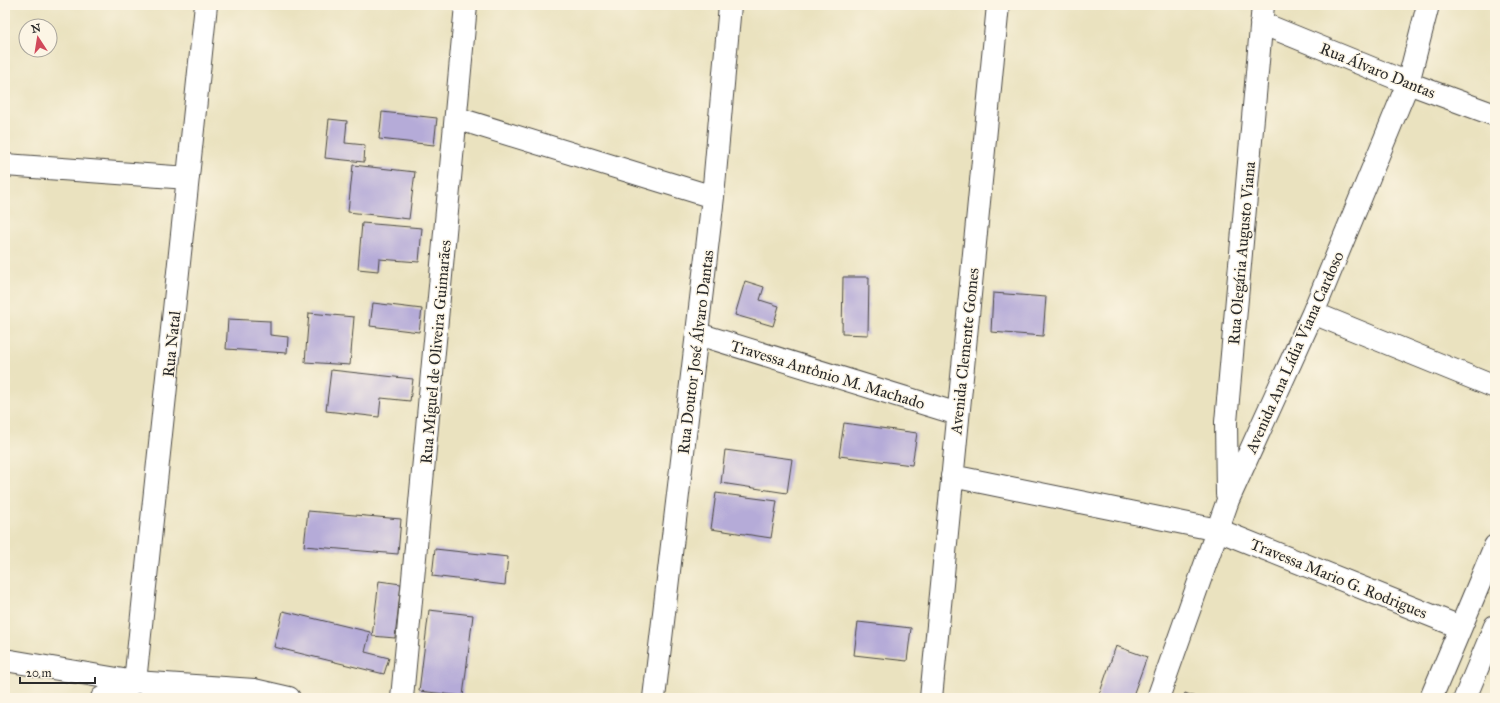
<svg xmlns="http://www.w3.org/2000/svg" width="1500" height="703" font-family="'IM FELL Great Primer',serif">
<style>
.building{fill:#b5abd8}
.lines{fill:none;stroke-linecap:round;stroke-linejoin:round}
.street-casing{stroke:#484641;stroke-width:24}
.secondary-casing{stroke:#484641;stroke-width:24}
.street{stroke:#fff;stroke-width:22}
.secondary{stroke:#fff;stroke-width:22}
.labels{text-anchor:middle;stroke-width:3;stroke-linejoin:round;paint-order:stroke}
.street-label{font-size:16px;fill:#2b2b2b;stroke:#fcf5e5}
</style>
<rect width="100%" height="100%" fill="#fcf5e5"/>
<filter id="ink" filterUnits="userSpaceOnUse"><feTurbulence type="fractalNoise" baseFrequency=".025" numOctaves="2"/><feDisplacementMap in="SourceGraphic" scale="8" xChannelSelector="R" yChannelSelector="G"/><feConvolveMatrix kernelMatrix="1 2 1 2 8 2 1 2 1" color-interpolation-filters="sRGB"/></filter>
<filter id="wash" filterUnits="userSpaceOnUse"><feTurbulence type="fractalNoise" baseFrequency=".012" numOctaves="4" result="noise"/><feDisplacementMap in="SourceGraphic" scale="16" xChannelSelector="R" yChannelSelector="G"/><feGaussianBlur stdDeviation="0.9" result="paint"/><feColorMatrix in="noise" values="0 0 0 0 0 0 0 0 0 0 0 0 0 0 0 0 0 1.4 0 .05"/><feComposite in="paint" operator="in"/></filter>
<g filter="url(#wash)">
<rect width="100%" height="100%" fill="#eae2bf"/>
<g id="blocks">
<path class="building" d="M382,112L437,118L434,145L379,139Z
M329,119L347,121L345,143L365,145L364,162L325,158Z
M353,165L415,172L409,219L348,212Z
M362,223L422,228L419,262L379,259L378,271L358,269Z
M843,277H869L868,335L842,334Z
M745,281L764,287L760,300L779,306L773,326L735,315Z
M993,293L1046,297L1043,336L991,332Z
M373,303L422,309L419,332L370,326Z
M309,313L354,317L350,365L305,362Z
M228,319L270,321V335L288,337L287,353L226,349Z
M331,370L413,379L410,401L381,398L379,417L326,411Z
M844,423L917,433L912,465L839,456Z
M725,450L792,459L787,493L721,483Z
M716,493L777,501L771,538L711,529Z
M308,511L401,519L398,554L304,546Z
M435,549L508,557L505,585L432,576Z
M379,581L401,584L395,638L372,636Z
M429,610L473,615L463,696L419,691Z
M283,611L370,632L365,652L389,658L384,674L274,647Z
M858,622L911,628L907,661L854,655Z
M1116,646L1147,657L1132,698H1098Z
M1185,693L1198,698H1183Z"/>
</g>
</g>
<g filter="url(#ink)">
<use href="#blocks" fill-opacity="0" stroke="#484641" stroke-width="1"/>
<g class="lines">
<defs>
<path id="street" d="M1261,23L1408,83L1495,115
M456,118L713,197
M5,165L188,178
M1313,313L1495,387
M698,334L958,414
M952,476L1218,530L1460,627
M1227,494L1226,422L1263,5
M135,682L206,5
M402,698L466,5
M654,698L713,197L730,5
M931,698L998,5
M1158,698L1228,500L1313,313L1408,83L1428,5"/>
<path id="secondary" d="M5,660L135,682L254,690L289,698
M102,698L135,682
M1431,698L1495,546
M1465,698L1495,626"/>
</defs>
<use href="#street" class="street-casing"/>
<use href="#secondary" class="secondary-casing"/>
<use href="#street" class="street"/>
<use href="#secondary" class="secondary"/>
</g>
</g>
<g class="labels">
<g class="street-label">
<text transform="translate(1378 70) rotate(22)" y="6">Rua Álvaro Dantas</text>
<text transform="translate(1241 253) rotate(-85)" y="6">Rua Olegária Augusto Viana</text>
<text transform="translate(171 344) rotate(-84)" y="6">Rua Natal</text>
<text transform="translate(964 351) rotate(-84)" y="6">Avenida Clemente Gomes</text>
<text transform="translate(435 352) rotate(-85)" y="6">Rua Miguel de Oliveira Guimarães</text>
<text transform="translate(695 352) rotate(-83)" y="6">Rua Doutor José Álvaro Dantas</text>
<text transform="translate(1294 352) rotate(-66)" y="6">Avenida Ana Lídia Viana Cardoso</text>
<text transform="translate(828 374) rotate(17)" y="6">Travessa Antônio M. Machado</text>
<text transform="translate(1339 578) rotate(22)" y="6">Travessa Mario G. Rodrigues</text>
</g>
</g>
<rect width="1500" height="703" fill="none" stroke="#fcf5e5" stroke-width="20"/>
<g transform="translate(38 38) rotate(348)"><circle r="19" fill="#fcf5e5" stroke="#a8a49b"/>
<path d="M0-3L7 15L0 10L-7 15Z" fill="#d1495b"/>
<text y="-6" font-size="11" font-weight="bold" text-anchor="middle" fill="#2b2b2b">N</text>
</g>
<path d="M20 677v6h75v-6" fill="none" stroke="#2b2b2b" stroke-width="2"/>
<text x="26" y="677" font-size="12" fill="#2b2b2b" stroke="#fcf5e5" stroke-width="3" paint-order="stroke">20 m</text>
</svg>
